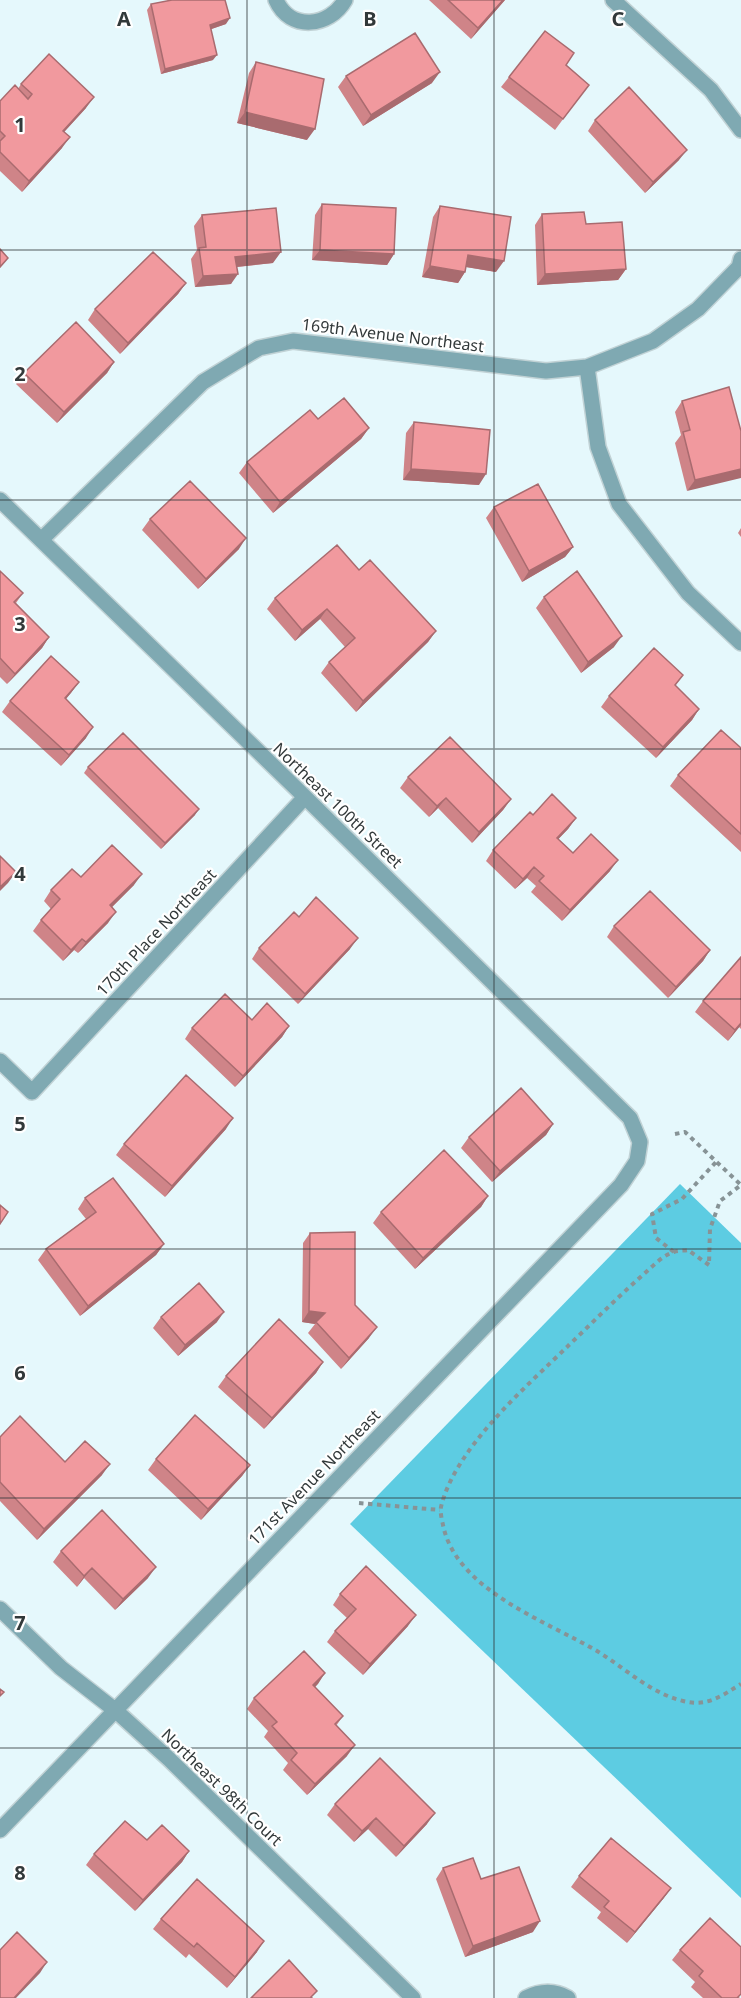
<svg xmlns="http://www.w3.org/2000/svg" width="741" height="1998" font-family="'Noto Sans',sans-serif">
<style>
.forest{fill:#5dcce2}
.lines{fill:none;stroke-linecap:round;stroke-linejoin:round}
.street-casing{stroke:#c1d2d5;stroke-width:18}
.path{stroke:#879396;stroke-width:4;stroke-dasharray:4.5 4.5;stroke-linecap:butt}
.street{stroke:#7fa9b2;stroke-width:15}
.wall{fill:#cf8488}
.shaded-wall{fill:#a96b6f}
.building{fill:#f1999e;stroke:#a96b6f;stroke-width:1.5}
.grid{fill:none;stroke:#32393a;stroke-width:1.5;stroke-opacity:0.55}
.labels{text-anchor:middle;stroke-width:4.5;stroke-linejoin:round;paint-order:stroke}
.street-label{font-size:16px;fill:#32393a;stroke:#fff}
.grid-label{font-size:20px;text-anchor:middle;font-weight:bold;fill:#32393a;stroke:#fff;stroke-width:4.5;stroke-linejoin:round;paint-order:stroke}
</style>
<rect width="100%" height="100%" fill="#e5f8fc"/>
<path class="forest" d="M680,1184L741,1243V1898L350,1524Z"/>
<g class="lines">
<defs>
<path id="street" d="M276,0C290,32 330,27 345,0
M613,0L711,90L741,130
M587,367L598,447L619,504L688,593L741,643
M0,500L305,797L630,1118L640,1142L637,1161L621,1185L0,1830
M41,540L203,382L259,348L293,341L546,371L587,367L653,341L698,309L739,267L741,259
M0,1061L32,1092L305,797
M0,1609L61,1668L115,1710L169,1759L413,1998
M526,1998C540,1991 554,1990 568,1998"/>
</defs>
<use href="#street" class="street-casing"/>
<path class="path" d="M675,1134L685,1132L741,1185L720,1201L710,1229L709,1264
M674,1252L656,1238L652,1214L682,1199L716,1162
M709,1265L688,1250C684,1251 678,1250 674,1252C663,1255 654,1265 645,1273C619,1296 594,1321 569,1345C526,1387 455,1448 441,1507C440,1513 442,1520 443,1525C456,1590 546,1621 597,1651C625,1668 650,1693 683,1701C708,1707 721,1696 741,1684
M359,1503L440,1510"/>
<use href="#street" class="street"/>
</g>
<path class="wall" d="M429,0H505L471,39Z
M151,4L226,24L211,29L213,60L161,74L147,10Z
M256,62L307,140L237,123L249,73Z
M566,65L581,95L555,130L501,87L509,77Z
M346,76L432,83L363,126L338,87Z
M21,84L86,108L64,132L62,148L22,192L0,171V101L18,89Z
M595,120L679,160L645,193L588,131Z
M322,204L394,254L387,265L312,260L315,215Z
M440,206L496,272L466,267L465,272L458,283L422,277L433,217Z
M542,214L586,224L626,269L618,280L537,285L535,225Z
M202,215L273,263L237,267L231,284L195,287L191,259L197,250L194,226Z
M186,283L178,294L120,354L88,320L95,309Z
M114,362L107,373L57,423L16,384L24,373Z
M682,401L741,431L687,491L675,443L681,435L675,412Z
M318,419L369,428L361,439L273,513L239,473L247,462Z
M414,422L479,485L403,480L406,433Z
M494,507L573,547L565,557L522,582L486,518Z
M150,519L239,549L198,589L142,530Z
M741,528V537L738,533Z
M359,570L436,631L428,642L356,712L321,673L329,662L345,647L320,619L295,641L267,609L275,598Z
M0,571L23,593L16,603L49,637L42,648L7,684L0,677Z
M544,597L614,647L581,673L536,608Z
M683,675L675,686L699,709L692,720L656,758L601,707L609,696Z
M79,682L66,699L86,738L61,766L2,712L10,701Z
M741,748V852L670,786L678,775Z
M88,767L195,815L161,849L84,773Z
M408,777L511,799L503,810L472,843L438,808L429,817L400,788Z
M533,815L576,818L568,829L558,839L573,853L610,871L562,921L531,892L536,886L527,878L515,889L486,861L493,850Z
M81,877L134,885L112,907L108,923L78,953L74,950L63,961L33,931L41,920L51,909L44,901L51,890Z
M299,917L350,949L298,1004L252,959L259,948Z
M614,926L710,950L703,961L668,998L607,937Z
M741,957V1029L739,1027L728,1041L695,1012L703,1001Z
M252,1020L289,1026L282,1037L235,1087L185,1039L192,1028Z
M553,1124L546,1135L492,1182L461,1148L469,1137Z
M226,1129L165,1197L116,1155L124,1144Z
M488,1196L481,1207L415,1269L373,1223L381,1212Z
M85,1198L164,1244L156,1255L80,1316L38,1260L46,1249L86,1219L78,1209Z
M310,1233L355,1305L369,1338L341,1369L308,1333L315,1324L302,1322L303,1243Z
M161,1317L217,1322L178,1356L153,1328Z
M323,1362L316,1373L264,1429L218,1387L226,1376Z
M0,1437L65,1462L102,1475L37,1540L0,1501Z
M156,1459L250,1465L242,1476L201,1520L148,1470Z
M61,1551L148,1578L115,1610L84,1578L77,1587L53,1562Z
M340,1594L408,1626L363,1675L327,1642L335,1631L347,1618L333,1605Z
M325,1673L315,1687L343,1716L336,1726L347,1756L307,1795L283,1770L288,1763L264,1737L268,1731L247,1709L254,1698Z
M335,1804L427,1824L396,1857L368,1829L354,1842L327,1815Z
M147,1840L189,1851L182,1862L135,1911L86,1865L94,1854Z
M443,1868L533,1932L465,1957L436,1879Z
M579,1876L671,1888L663,1899L627,1943L597,1918L601,1912L571,1887Z
M161,1919L257,1952L227,1988L189,1954L186,1958L153,1929Z
M680,1950L740,1998H703L691,1987L695,1982L672,1960Z"/>
<path class="shaded-wall" d="M503,0H505L471,39L478,28Z
M230,18L226,24L206,31L210,25Z
M217,55L213,60L161,74L165,69Z
M440,72L432,83L363,126L371,115Z
M94,97L86,108L55,142L63,131Z
M245,112L315,129L307,140L237,123Z
M70,137L62,148L22,192L29,181Z
M687,150L679,160L645,193L653,182Z
M320,250L394,254L387,265L312,260Z
M281,252L273,263L227,268L235,257Z
M468,255L504,261L496,272L460,266Z
M430,266L465,272L458,283L422,277Z
M626,269L618,280L537,285L545,274Z
M238,274L231,284L195,287L203,276Z
M186,283L178,294L120,354L128,343Z
M114,362L107,373L57,423L64,412Z
M369,428L361,439L273,513L280,502Z
M411,469L486,474L479,485L403,480Z
M741,469V478L687,491L695,480Z
M246,538L239,549L198,589L206,579Z
M573,547L565,557L522,582L529,571Z
M327,609L320,619L295,641L302,630Z
M436,631L428,642L356,712L363,701Z
M622,636L614,647L581,673L588,662Z
M49,637L42,648L7,684L15,674Z
M79,682L71,693L57,709L65,698Z
M699,709L692,720L656,758L663,747Z
M93,727L86,738L61,766L69,755Z
M446,798L438,808L429,817L437,806Z
M511,799L503,810L472,843L479,832Z
M199,809L195,815L161,849L165,843Z
M576,818L568,829L549,849L557,838Z
M618,860L610,871L562,921L570,910Z
M534,867L527,878L515,889L523,879Z
M16,872L8,883L0,891V887Z
M142,874L134,885L103,916L110,905Z
M116,912L108,923L78,953L86,942Z
M358,938L350,949L298,1004L305,994Z
M82,939L74,950L63,961L71,950Z
M710,950L703,961L668,998L676,987Z
M741,1023V1025L728,1041L735,1030Z
M289,1026L282,1037L235,1087L243,1076Z
M233,1118L226,1129L165,1197L172,1186Z
M553,1124L546,1135L492,1182L500,1171Z
M488,1196L481,1207L415,1269L423,1258Z
M164,1244L156,1255L80,1316L88,1306Z
M309,1311L325,1313L315,1324L302,1322Z
M224,1312L217,1322L178,1356L185,1345Z
M377,1327L369,1338L341,1369L349,1358Z
M323,1362L316,1373L264,1429L272,1418Z
M110,1464L102,1475L37,1540L44,1529Z
M250,1465L242,1476L201,1520L208,1509Z
M156,1567L148,1578L115,1610L123,1599Z
M92,1568L84,1578L77,1587L84,1576Z
M416,1615L408,1626L363,1675L370,1664Z
M325,1673L318,1684L306,1696L313,1685Z
M355,1745L347,1756L307,1795L315,1784Z
M435,1813L427,1824L396,1857L404,1846Z
M376,1818L368,1829L354,1842L362,1831Z
M189,1851L182,1862L135,1911L143,1900Z
M671,1888L663,1899L627,1943L635,1932Z
M540,1921L533,1932L465,1957L473,1946Z
M264,1941L257,1952L227,1988L235,1977Z
M47,1962L40,1973L16,1998H14Z"/>
<path class="building" d="M172,0H225L230,18L210,25L217,55L165,69L151,4Z
M448,0H503L478,28Z
M545,31L574,53L566,65L589,85L563,119L509,77Z
M415,33L440,72L371,115L346,76Z
M49,54L94,97L63,131L70,137L29,181L0,152V141L5,136L0,131V101L15,85L28,99L32,94L21,84Z
M256,62L324,79L315,129L245,112Z
M629,87L687,150L653,182L595,120Z
M322,204L396,208L394,254L320,250Z
M440,206L511,217L504,261L468,255L465,272L430,266Z
M276,208L281,252L235,257L238,274L203,276L199,248L206,247L202,215Z
M584,212L586,224L622,222L626,269L545,274L542,214Z
M0,249L8,258L0,267Z
M153,252L186,283L128,343L95,309Z
M76,322L114,362L64,412L24,373Z
M729,387L741,431V469L695,480L683,432L690,430L682,401Z
M344,398L369,428L280,502L247,462L310,410L318,419Z
M414,422L490,430L486,474L411,469Z
M190,481L246,538L206,579L150,519Z
M538,484L573,547L529,571L494,507Z
M337,545L359,570L370,560L436,631L363,701L329,662L355,638L327,609L302,630L275,598Z
M0,571L23,593L14,602L49,637L15,674L0,658Z
M577,571L622,636L588,662L544,597Z
M654,648L683,675L675,685L699,709L663,747L609,696Z
M51,656L79,682L65,698L93,727L69,755L10,701Z
M721,730L741,748V834L678,775Z
M123,733L199,809L165,843L88,767Z
M450,737L511,799L479,832L446,798L437,806L408,777Z
M552,794L576,818L557,838L573,853L591,834L618,860L570,910L539,881L544,876L534,867L523,879L493,850L530,812L533,815Z
M112,845L142,874L110,905L116,912L86,942L82,939L71,950L41,920L60,899L51,890L72,869L81,877Z
M0,856L16,872L0,887Z
M650,891L710,950L676,987L614,926Z
M316,897L358,938L305,994L259,948L294,912L299,917Z
M741,957V1023L735,1030L703,1001Z
M225,994L252,1020L267,1003L289,1026L243,1076L192,1028Z
M186,1075L233,1118L172,1186L124,1144Z
M521,1088L553,1124L500,1171L469,1137Z
M444,1150L488,1196L423,1258L381,1212Z
M113,1178L164,1244L88,1306L46,1249L96,1212L85,1198Z
M0,1205L8,1212L0,1224Z
M355,1232V1305L377,1327L349,1358L316,1322L325,1313L309,1311L310,1233Z
M199,1283L224,1312L185,1345L161,1317Z
M279,1319L323,1362L272,1418L226,1376Z
M195,1415L250,1465L208,1509L156,1459Z
M20,1416L65,1462L85,1441L110,1464L44,1529L0,1482V1437Z
M102,1510L156,1567L123,1599L92,1568L84,1576L61,1551Z
M366,1566L416,1615L370,1664L335,1631L356,1609L340,1594Z
M304,1651L325,1673L313,1685L343,1716L335,1724L355,1745L315,1784L291,1760L297,1753L272,1726L277,1722L254,1698Z
M0,1689L4,1692L0,1696Z
M380,1758L435,1813L404,1846L376,1818L362,1831L335,1804Z
M125,1821L147,1840L162,1825L189,1851L143,1900L94,1854Z
M611,1838L671,1888L635,1932L604,1907L609,1901L579,1876Z
M473,1858L481,1879L519,1867L540,1921L473,1946L443,1868Z
M197,1879L264,1941L235,1977L197,1943L194,1947L161,1919Z
M710,1918L741,1947V1994L737,1998H722L699,1976L703,1971L680,1950Z
M17,1932L47,1962L14,1998H0V1950Z
M289,1960L317,1991L311,1997L312,1998H251Z"/>
<path class="grid" d="M247,0V1998M494,0V1998M0,250H741M0,500H741M0,749H741M0,999H741M0,1249H741M0,1498H741M0,1748H741"/>
<g class="labels">
<g class="street-label">
<text transform="translate(393 335) rotate(7)" y="6">169th Avenue Northeast</text>
<text transform="translate(338 805) rotate(44)" y="6">Northeast 100th Street</text>
<text transform="translate(156 932) rotate(-47)" y="6">170th Place Northeast</text>
<text transform="translate(314 1477) rotate(-46)" y="6">171st Avenue Northeast</text>
<text transform="translate(222 1787) rotate(44)" y="6">Northeast 98th Court</text>
</g>
</g>
<g class="grid-label">
<text x="124" y="26">A</text>
<text x="370" y="26">B</text>
<text x="618" y="26">C</text>
<text x="20" y="132">1</text>
<text x="20" y="381">2</text>
<text x="20" y="631">3</text>
<text x="20" y="881">4</text>
<text x="20" y="1131">5</text>
<text x="20" y="1380">6</text>
<text x="20" y="1630">7</text>
<text x="20" y="1880">8</text>
</g>
</svg>
